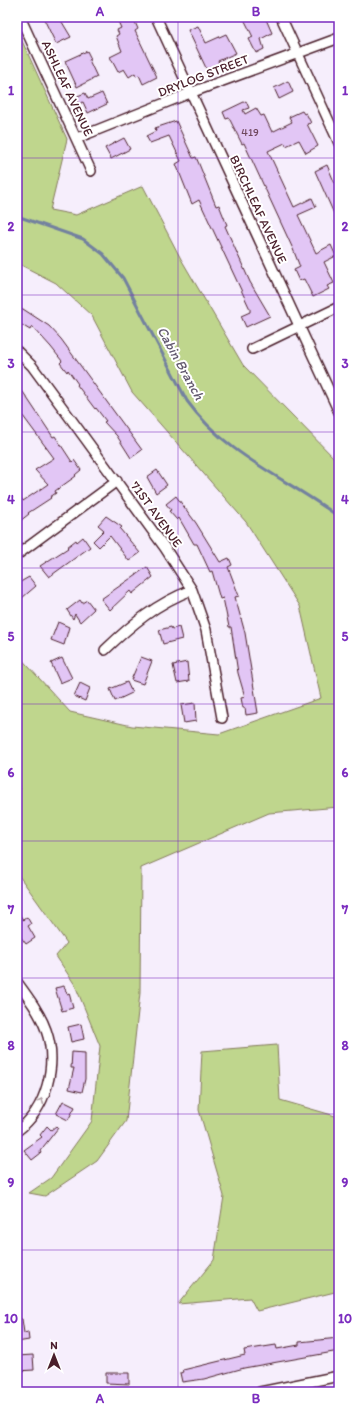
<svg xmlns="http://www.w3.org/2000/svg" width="356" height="1409" font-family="Itim,sans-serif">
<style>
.green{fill:#bfd68d;stroke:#847a5c}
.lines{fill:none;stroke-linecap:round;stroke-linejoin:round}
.stream{stroke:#73819f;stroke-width:3}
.building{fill:#e2c6f5;stroke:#4a1f2b}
.minor-casing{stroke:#4a1f2b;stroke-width:12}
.minor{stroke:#fff;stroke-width:9}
.oneway{stroke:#ae9aa0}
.grid{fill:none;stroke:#7b2cbf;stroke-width:1;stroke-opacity:0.55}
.labels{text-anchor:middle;stroke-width:4;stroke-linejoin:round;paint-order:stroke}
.number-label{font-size:11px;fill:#70495e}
.street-label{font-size:13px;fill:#4a1f2b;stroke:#fff}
.water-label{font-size:14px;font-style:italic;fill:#62586f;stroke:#fff}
.neatline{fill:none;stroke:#7b2cbf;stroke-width:1.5}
.grid-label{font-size:13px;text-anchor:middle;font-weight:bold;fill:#7b2cbf}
</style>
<rect width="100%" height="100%" fill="#f6eefc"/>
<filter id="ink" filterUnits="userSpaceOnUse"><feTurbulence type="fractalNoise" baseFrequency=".025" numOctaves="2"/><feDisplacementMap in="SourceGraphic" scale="8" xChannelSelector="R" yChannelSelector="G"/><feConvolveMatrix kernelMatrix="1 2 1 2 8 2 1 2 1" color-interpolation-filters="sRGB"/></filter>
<g filter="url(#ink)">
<path class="green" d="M17,30L67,139L50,210L76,215L143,186L181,259L243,365L339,463V807L269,813L141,868L140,993L126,1121L97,1161L45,1196L29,1193L51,1178L92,1121L100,1046L75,985L56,956L67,943L17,873V794L21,788L17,784V654L70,712L132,726L219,734L321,698L300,606L246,522L132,392L92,316L56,283L17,263Z
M277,1045L280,1100L339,1117V1291L257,1311L250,1298L178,1304L214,1260L224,1196L199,1110L202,1051Z"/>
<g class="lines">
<path class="stream" d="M17,216L83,239L103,254L123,278L187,401C228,457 285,477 339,517"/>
</g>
<path class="building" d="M43,17H59L71,37L56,44Z
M116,17H133L138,29L135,31L157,77L143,84L139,75L136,76L135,73L129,77L124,69L118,72L110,57L122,51L116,36L119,34L117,30L121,28Z
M243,17H265L272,33L261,39L264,49L256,53L249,39L253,37Z
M198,26L206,43L226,34L236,53L218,61L220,65L207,70L188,30Z
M87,51L91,59L89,60L97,77L77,87L65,61Z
M288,81L293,92L279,99L274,88Z
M85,93L88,99L102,93L107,104L88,113L83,102L79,104L75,97Z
M246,101L249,108L243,110L245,114L256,108L261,116L264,115L272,132L292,122L289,117L302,111L304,114L306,113L311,123L307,124L318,146L306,153L299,140L286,146L285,143L268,151L294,207L312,198L316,207L298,215L316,253L331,245L336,256L324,262L334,283L327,286L329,289L313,297L304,279L299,281L294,270L300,267L293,249L244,143L242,144L229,118L226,119L223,112Z
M176,121L193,158L196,157L199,164L216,206L219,205L227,225L225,226L250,282L270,316L246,327L241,316L250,312V309L199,200L192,204L176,164L181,161L169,136L150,143L146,136L156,131L155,128Z
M124,138L130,149L111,159L105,148Z
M327,165L339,193V225L315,171Z
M23,309L49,326L61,339L142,450L131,458L117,436L104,422L106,421L96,408L95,409L77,385L78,384L68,370L67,372L60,363L62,361L51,347L32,326L30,330L17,322V317Z
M23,392L53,437L55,436L72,462L74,460L81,470L75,475L76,476L55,491L56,493L50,497L51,498L28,513L29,514L20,521L17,516V492L23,501L48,484L35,470L54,458L17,408V396Z
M157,470L167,485L156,493L147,477Z
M176,496L196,523L220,562L229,558L232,565L228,567L239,596L235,597L245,633L258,713L246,715L245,708H243L241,698L245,697L238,673L231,627H229L223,598L220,599L212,571L210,572L197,544H194L179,518L177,520L169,511L171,510L166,504Z
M106,516L122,527L120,529L140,553L129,561L110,536L99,547L93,541L104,530L98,525Z
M83,537L90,547L49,577L40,566L68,548L67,547L76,540L77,542Z
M147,567L153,577L132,594L130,591L110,610L101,599Z
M29,577L36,586L22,598L17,591V584Z
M87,600L94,609L80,622L75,614L73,619L67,610L80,600L82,603Z
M58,622L69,627L64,645L51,640Z
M171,627L172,629L179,627L182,639L163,644L159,630Z
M141,657L152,661L143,684L131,680Z
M62,658L72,678L60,683L51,663Z
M187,662L189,681L177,683L173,665Z
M127,682L132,693L115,701L110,689Z
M80,683L90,688L85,701L74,696Z
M195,703L196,721L184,723L181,705Z
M17,910L23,920L27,917L31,924L28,926L35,938L26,944L20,936L17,939Z
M64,986L67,994L69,993L73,1008L62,1011L55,988Z
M81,1024L84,1039L71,1042L68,1027Z
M72,1052L85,1053V1079L82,1092L69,1089L74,1068H71Z
M63,1101L75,1107L68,1120L56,1114Z
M47,1126L51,1130L56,1126L58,1128L40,1151L41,1153L32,1160L24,1150L42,1137L40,1135Z
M17,1319H22L24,1333L28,1332L29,1340L17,1342Z
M339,1338V1351L244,1368L204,1379L182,1382L180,1373L184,1372L183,1370L245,1355L244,1350L276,1345L277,1349L299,1345V1342Z
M33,1355L34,1370L17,1371V1356Z
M106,1373H129V1384L106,1383Z"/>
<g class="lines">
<defs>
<path id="minor" d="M20,17L91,171
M156,17L339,412
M281,17L339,143
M77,138L190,93L339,38
M252,349L339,307
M17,351L32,366L87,441L165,548L192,590L206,630L222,718
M17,555L117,481
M105,650C131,625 157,603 192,590
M17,982C28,997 40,1013 46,1030C58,1064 47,1109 17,1131
M260,1392L339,1376"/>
</defs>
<use href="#minor" class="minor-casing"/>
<use href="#minor" class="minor"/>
</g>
<defs><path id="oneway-chevron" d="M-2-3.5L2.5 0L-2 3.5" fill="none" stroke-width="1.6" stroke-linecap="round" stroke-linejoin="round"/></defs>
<use class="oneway" href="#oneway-chevron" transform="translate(41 1101) rotate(-66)"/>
</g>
<path class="grid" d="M178,17V1392M17,158H339M17,295H339M17,432H339M17,568H339M17,704H339M17,841H339M17,978H339M17,1114H339M17,1250H339"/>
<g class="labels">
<g class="number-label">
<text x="250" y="136">419</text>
</g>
<g class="street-label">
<text transform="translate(203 75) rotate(-21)" y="5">DRYLOG STREET</text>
<text transform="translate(68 88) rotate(65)" y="5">ASHLEAF AVENUE</text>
<text transform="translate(259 209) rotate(65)" y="5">BIRCHLEAF AVENUE</text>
<text transform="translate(157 514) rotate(54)" y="5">71ST AVENUE</text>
</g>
<g class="water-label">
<text transform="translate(181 363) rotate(61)" y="5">Cabin Branch</text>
</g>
</g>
<rect width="356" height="1409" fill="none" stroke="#fff" stroke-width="44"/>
<g transform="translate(54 1355)" stroke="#ffffff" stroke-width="3" paint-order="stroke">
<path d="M0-3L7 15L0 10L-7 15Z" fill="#4a1f2b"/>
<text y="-6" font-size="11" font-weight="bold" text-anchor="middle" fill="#4a1f2b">N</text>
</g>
<rect x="22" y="22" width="312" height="1365" class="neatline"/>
<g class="grid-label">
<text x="100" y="16">A</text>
<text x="256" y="16">B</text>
<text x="11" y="95">1</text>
<text x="345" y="95">1</text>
<text x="11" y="231">2</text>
<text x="345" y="231">2</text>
<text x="11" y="368">3</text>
<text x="345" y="368">3</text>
<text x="11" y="504">4</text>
<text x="345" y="504">4</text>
<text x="11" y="641">5</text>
<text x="345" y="641">5</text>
<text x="11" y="777">6</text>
<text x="345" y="777">6</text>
<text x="11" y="914">7</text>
<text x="345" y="914">7</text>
<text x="11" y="1050">8</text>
<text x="345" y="1050">8</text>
<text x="11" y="1187">9</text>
<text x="345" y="1187">9</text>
<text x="11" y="1323">10</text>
<text x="345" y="1323">10</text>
<text x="100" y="1403">A</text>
<text x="256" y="1403">B</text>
</g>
</svg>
